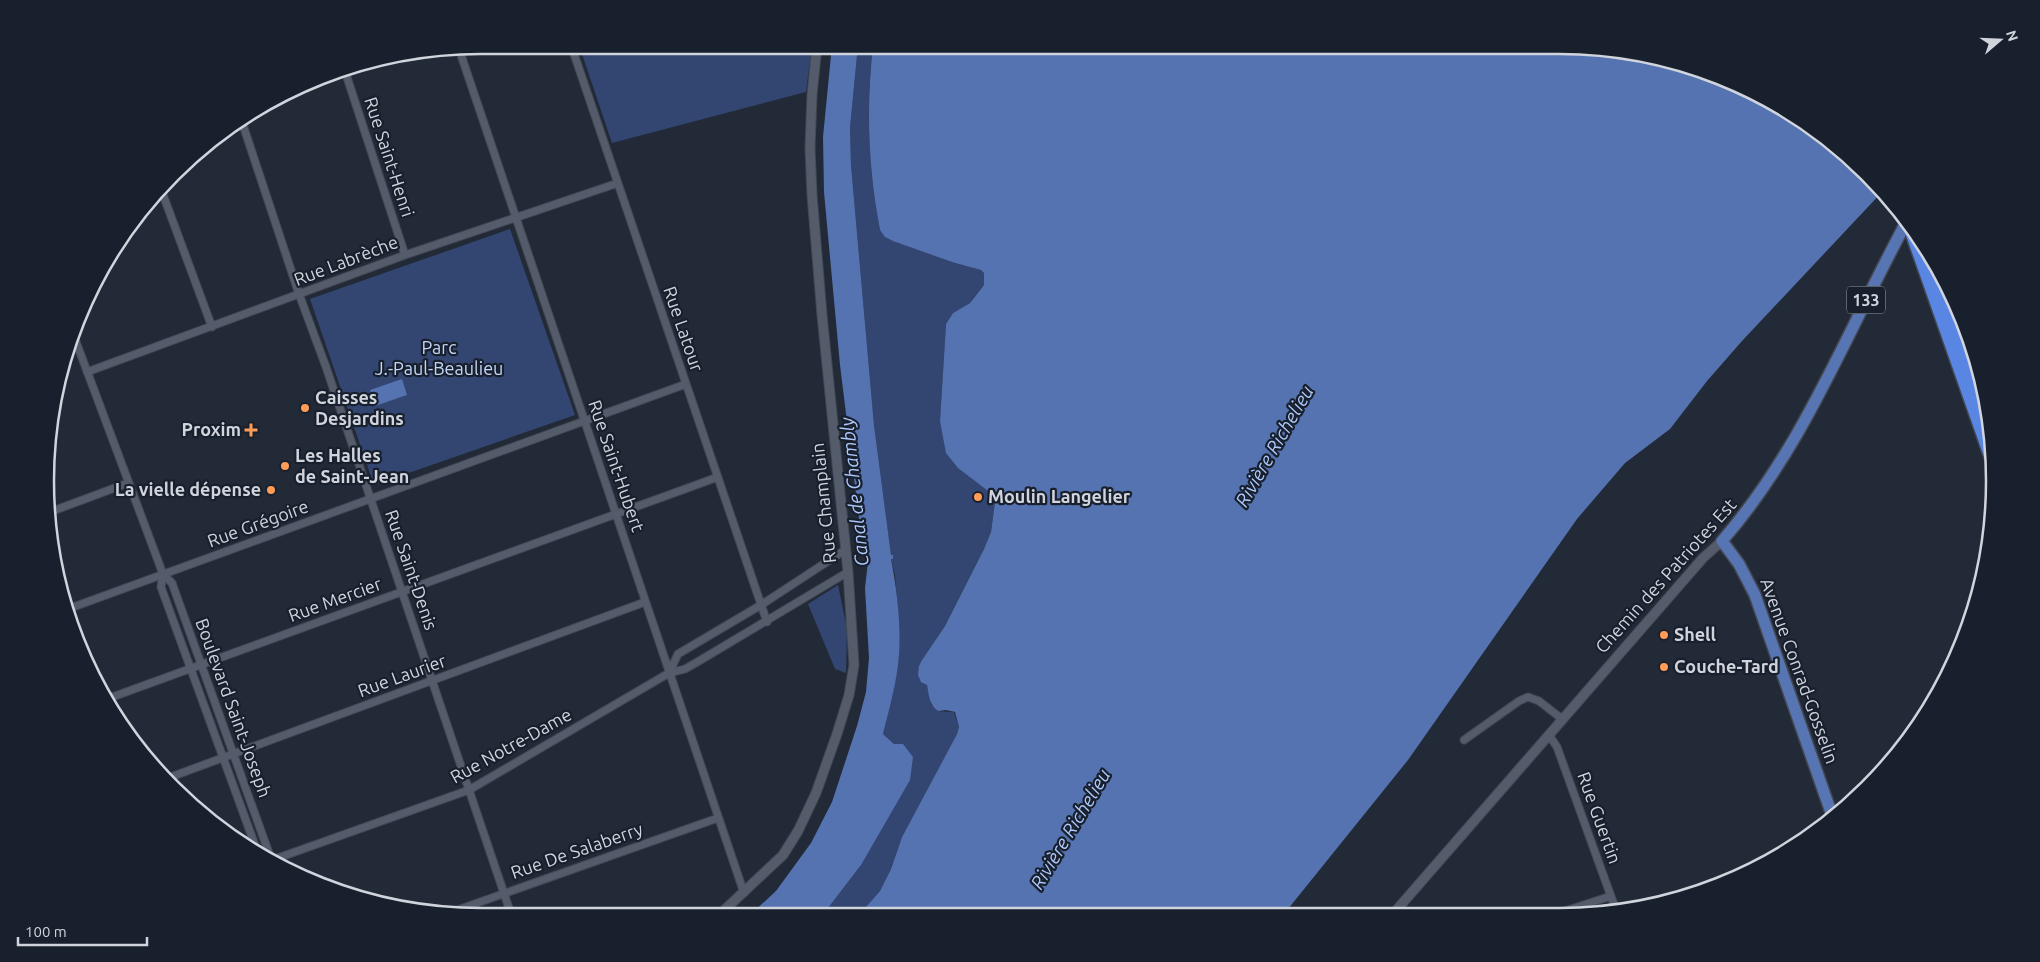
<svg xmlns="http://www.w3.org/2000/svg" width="2040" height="962" font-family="Ubuntu,sans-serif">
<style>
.green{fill:#324671}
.water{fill:#5573b1}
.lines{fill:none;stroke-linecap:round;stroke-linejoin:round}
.minor-casing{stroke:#434853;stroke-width:9}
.tertiary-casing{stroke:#434853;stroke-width:11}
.primary-casing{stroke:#434853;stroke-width:14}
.motorway-casing{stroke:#434853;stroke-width:15}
.minor{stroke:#545c6b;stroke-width:7}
.tertiary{stroke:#545c6b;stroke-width:9}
.primary{stroke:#5875b3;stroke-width:11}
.motorway{stroke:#5a86e3;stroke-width:12}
.poi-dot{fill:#fe9c58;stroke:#19202d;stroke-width:2}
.labels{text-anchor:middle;stroke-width:4.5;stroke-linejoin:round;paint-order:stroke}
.shield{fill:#19202d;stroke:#999ea8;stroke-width:1}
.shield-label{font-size:16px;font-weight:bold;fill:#d0d4dd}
.street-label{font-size:18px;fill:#d0d4dd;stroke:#19202d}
.park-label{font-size:18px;fill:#c3d5f9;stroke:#19202d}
.poi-label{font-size:18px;font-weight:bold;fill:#d0d4dd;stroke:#19202d;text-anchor:start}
.water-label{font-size:19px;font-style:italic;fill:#adc8fc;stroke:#19202d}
.rim{fill:none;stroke:#d0d4dd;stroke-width:2.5}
</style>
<rect width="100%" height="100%" fill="#232a37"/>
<path class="green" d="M579,45H812L806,92L612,143Z
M858,45H873C866,109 868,167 880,230L955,263L981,270L984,273V285L970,303L953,313L946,324L940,421L979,483L992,494L995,502L994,509L991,532L984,549L945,626L922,660L921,681L927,685L931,704L938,711L954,712L959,727L957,734L902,837L891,869L880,891L858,916H822L861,865L894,744L883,734L893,691L899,655L898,610L895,575L891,559H893V556H891L874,425L851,165L850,128Z
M510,229L575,415L374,485L310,299Z
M838,585L847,629L846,673L835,669L808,604Z"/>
<path class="water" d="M832,45H858L850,128L851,165L874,425L891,555H893V559H891C897,590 901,623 899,655C897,682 889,709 883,734L894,744H903L913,757L910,780L861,865L822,916H749L776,891L811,843L832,802L857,726L866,692L869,658L865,588L868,562L863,551L840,365L824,192L823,137Z
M873,45H1559L1644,53L1726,78L1801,118L1867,172L1883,191L1742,341L1707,381L1670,429L1625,463L1577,519L1408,760L1284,914L858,916L880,891L891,869L902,837L957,734L959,727L955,712L946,710L938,711C929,705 929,695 927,685L921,682L918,675L919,666L922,660L945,626L984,549L991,532L995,502L992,494L958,468L946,453L940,421L946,324L953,313L970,303L984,285V273L981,270L955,263L893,241L885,237L880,230C868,167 866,109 873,45Z
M402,379L407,395L375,406L370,390Z"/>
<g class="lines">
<defs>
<path id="minor" d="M571,45L767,622
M459,49L744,893
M344,68L405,255
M241,119L299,294L326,367L512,917
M162,192L212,327
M75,339L163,574L172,583L270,856
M87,372L405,255L618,183
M50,512L128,483
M163,574L161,587L256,848
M65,610L686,384
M669,673L678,654L761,605L845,550
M104,700L718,477
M1549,735L1557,747L1617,913
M1464,740L1519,701L1528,697L1539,701L1562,719
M168,778L645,602
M275,859L469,790L669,673L685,669L699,661L848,572
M1559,913L1611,896
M446,914L718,818"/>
<path id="tertiary" d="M1393,914L1703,558L1722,541
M718,916L783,855L798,831L816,793L837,734L849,695L854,665L848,572L822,315L812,195L810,148L812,95L817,45"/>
<path id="primary" d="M1833,818L1755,595L1739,564L1722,541C1804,447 1848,329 1907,221"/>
<path id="motorway" d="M1908,223L1994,467
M1935,264L1988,415"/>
</defs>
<use href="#minor" class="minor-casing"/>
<use href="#tertiary" class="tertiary-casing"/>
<use href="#primary" class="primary-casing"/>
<use href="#motorway" class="motorway-casing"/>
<use href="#minor" class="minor"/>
<use href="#tertiary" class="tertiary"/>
<use href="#primary" class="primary"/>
<use href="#motorway" class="motorway"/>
</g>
<g class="poi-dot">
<circle cx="305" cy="408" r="5"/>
<path d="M248.5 422.5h5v5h5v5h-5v5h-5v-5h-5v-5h5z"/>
<circle cx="285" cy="466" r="5"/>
<circle cx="271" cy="490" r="5"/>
<circle cx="978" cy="497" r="5"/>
<circle cx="1664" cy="635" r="5"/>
<circle cx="1664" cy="667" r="5"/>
</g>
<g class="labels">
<rect class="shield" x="1847" y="286.5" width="38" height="27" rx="4"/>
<g class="shield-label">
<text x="1866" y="306">133</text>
</g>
<g class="street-label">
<text transform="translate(389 157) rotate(72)" y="6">Rue Saint-Henri</text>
<text transform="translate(346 261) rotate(-21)" y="6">Rue Labrèche</text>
<text transform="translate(683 329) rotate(71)" y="6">Rue Latour</text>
<text transform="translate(616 466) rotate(71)" y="6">Rue Saint-Hubert</text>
<text transform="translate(824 503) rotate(-96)" y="6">Rue Champlain</text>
<text transform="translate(258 524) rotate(-20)" y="6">Rue Grégoire</text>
<text transform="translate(411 570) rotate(71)" y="6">Rue Saint-Denis</text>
<text transform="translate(1666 576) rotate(-48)" y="6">Chemin des Patriotes Est</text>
<text transform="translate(335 600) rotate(-20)" y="6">Rue Mercier</text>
<text transform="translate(1799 671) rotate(70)" y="6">Avenue Conrad-Gosselin</text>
<text transform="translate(402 676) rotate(-20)" y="6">Rue Laurier</text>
<text transform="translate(233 708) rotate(70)" y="6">Boulevard Saint-Joseph</text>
<text transform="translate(511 746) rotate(-29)" y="6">Rue Notre-Dame</text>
<text transform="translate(1599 818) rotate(70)" y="6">Rue Guertin</text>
<text transform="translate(577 851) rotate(-19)" y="6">Rue De Salaberry</text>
</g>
<g class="park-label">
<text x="439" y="354">Parc<tspan x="439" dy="21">J.-Paul-Beaulieu</tspan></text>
</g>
<g class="poi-label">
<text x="315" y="404">Caisses<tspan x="315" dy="21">Desjardins</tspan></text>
<text x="241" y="436" text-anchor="end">Proxim</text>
<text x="295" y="462">Les Halles<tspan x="295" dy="21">de Saint-Jean</tspan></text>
<text x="261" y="496" text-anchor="end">La vielle dépense</text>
<text x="988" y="503">Moulin Langelier</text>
<text x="1674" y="641">Shell</text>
<text x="1674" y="673">Couche-Tard</text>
</g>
<g class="water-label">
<text transform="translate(1274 446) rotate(-60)" y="7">Rivière Richelieu</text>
<text transform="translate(854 492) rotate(-96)" y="7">Canal de Chambly</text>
<text transform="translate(1070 829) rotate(-59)" y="7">Rivière Richelieu</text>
</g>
</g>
<path d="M0 0H2040V962H0ZM481 54H1559A427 427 0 0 1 1986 481V481A427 427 0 0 1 1559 908H481A427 427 0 0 1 54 481V481A427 427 0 0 1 481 54Z" fill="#19202d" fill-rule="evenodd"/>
<path class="rim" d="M481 54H1559A427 427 0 0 1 1986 481V481A427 427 0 0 1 1559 908H481A427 427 0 0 1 54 481V481A427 427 0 0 1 481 54Z"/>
<g transform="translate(2000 40) rotate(71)" stroke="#19202d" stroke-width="4" paint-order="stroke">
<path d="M0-4L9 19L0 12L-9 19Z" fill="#d0d4dd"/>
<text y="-8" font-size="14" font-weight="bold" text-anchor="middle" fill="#d0d4dd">N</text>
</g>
<path d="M18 937v8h129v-8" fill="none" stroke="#d0d4dd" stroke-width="2.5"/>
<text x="25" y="937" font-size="15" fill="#d0d4dd" stroke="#19202d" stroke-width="4" paint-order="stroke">100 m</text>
</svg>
